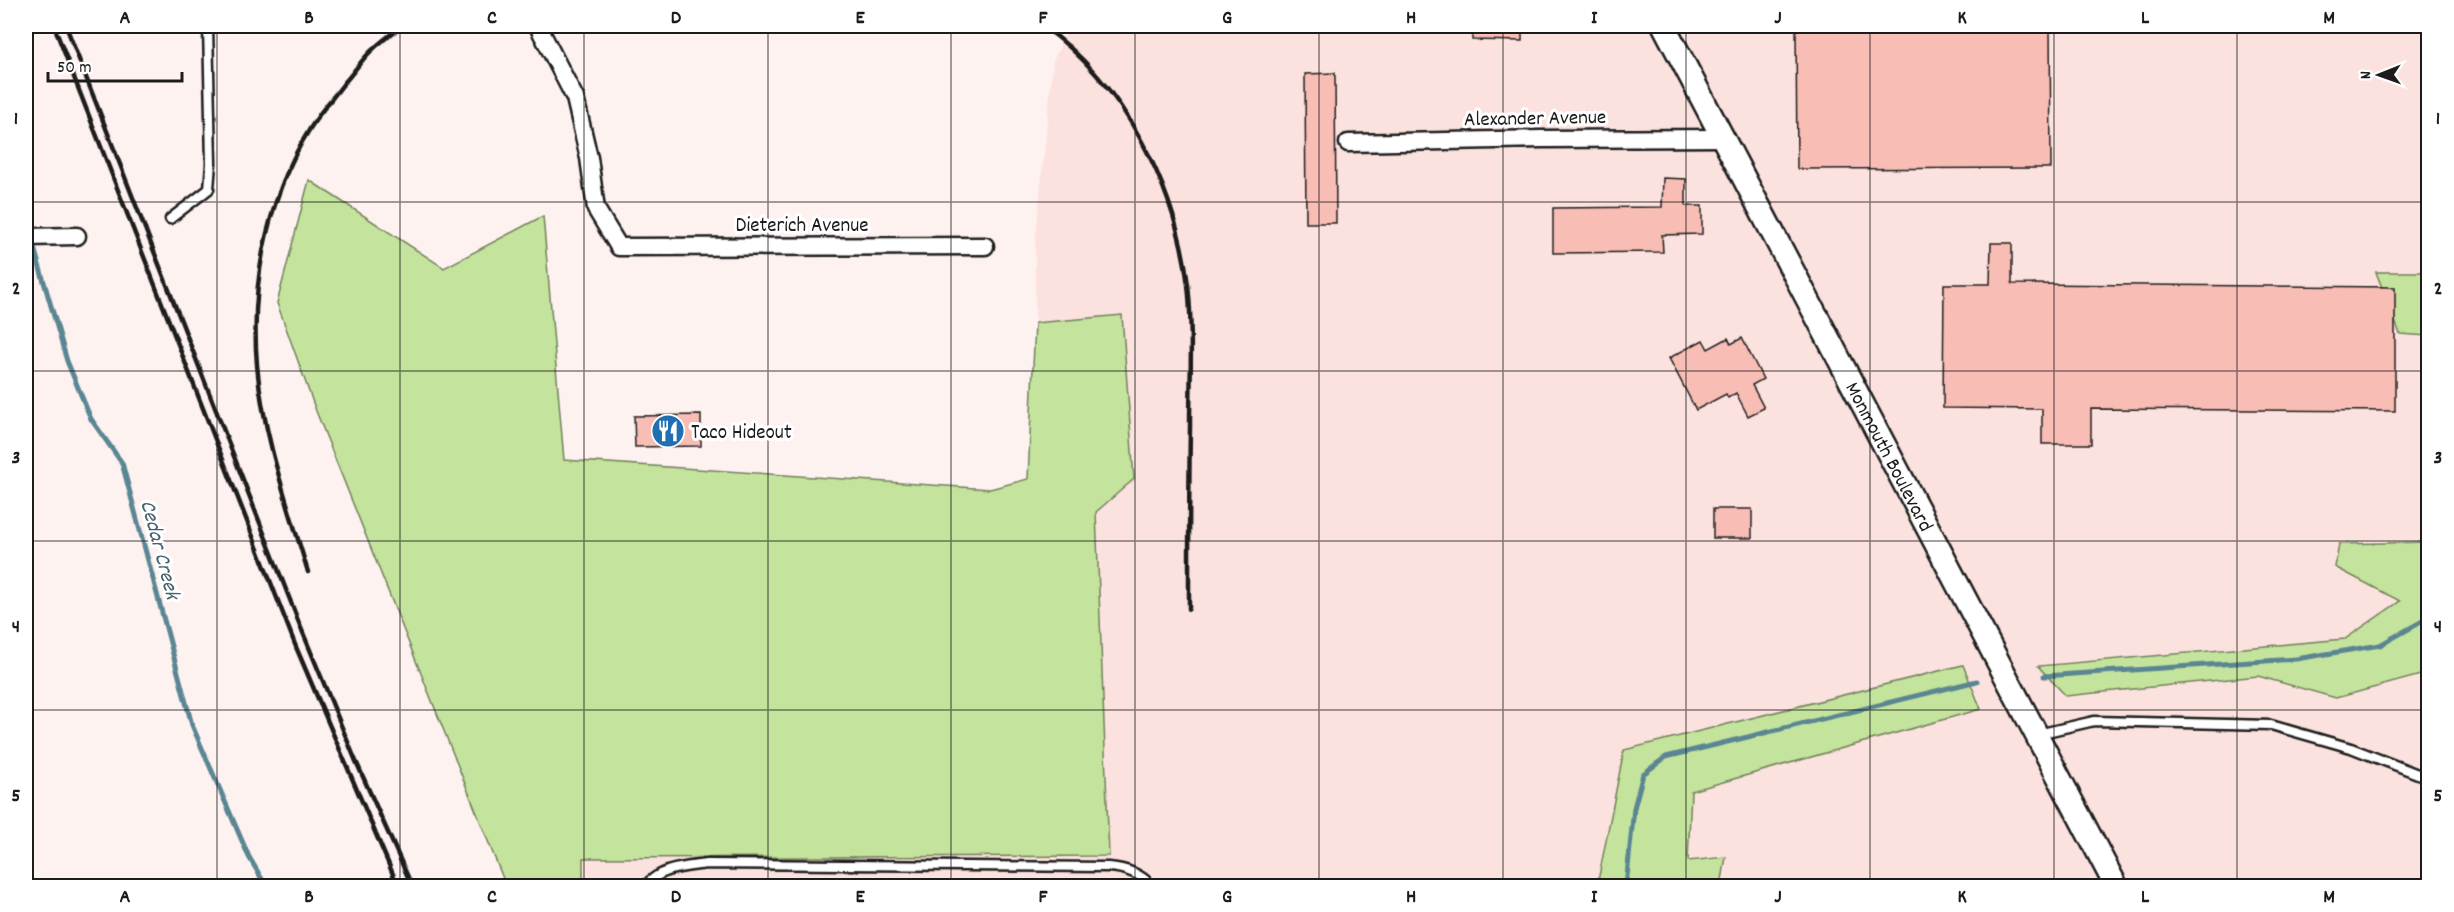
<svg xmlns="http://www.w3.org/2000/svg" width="2454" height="912" font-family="Dekko,sans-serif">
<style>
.built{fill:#fce2de}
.green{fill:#c4e39c;stroke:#70805c;stroke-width:1.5}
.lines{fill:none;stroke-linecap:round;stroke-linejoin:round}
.stream{stroke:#5a8693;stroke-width:5}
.building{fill:#f8bdb4;stroke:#1c1c1c;stroke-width:1.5}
.lane-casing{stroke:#1c1c1c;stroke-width:13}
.street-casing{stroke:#1c1c1c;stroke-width:21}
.secondary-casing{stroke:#1c1c1c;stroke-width:27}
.lane{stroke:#fff;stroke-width:8}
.street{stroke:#fff;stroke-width:16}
.secondary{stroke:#fff;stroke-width:22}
.rail{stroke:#1c1c1c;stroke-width:4.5}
.grid{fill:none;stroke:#1c1c1c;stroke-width:1.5;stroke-opacity:0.55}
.labels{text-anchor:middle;stroke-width:6;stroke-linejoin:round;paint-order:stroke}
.street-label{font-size:21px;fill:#1c1c1c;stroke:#fff}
.poi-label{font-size:21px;fill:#1c1c1c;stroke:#fff;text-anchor:start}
.water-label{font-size:22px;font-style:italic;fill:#45626c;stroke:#fff}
.neatline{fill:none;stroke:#1c1c1c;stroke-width:2}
.grid-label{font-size:20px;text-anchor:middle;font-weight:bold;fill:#1c1c1c}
</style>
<rect width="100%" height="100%" fill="#fef2f0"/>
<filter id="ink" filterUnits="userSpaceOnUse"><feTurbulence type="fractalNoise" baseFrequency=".0167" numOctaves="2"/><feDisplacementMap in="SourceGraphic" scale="12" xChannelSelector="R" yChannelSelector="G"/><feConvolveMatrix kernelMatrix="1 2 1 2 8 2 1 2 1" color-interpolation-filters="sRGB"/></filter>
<g filter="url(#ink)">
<path class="built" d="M1069,26H2428V886H583V858L1109,855L1096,512L1035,323V244L1053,61Z"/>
<path class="green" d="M309,180L444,268L543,216L564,460L990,489L1028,479L1035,323L1122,315L1134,479L1096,512L1109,856L583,858V886H506L316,411L277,303Z
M2376,272H2428V336L2400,334Z
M2428,542V673L2336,698L2258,676L2066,696L2038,666L2345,639L2400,601L2335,567L2339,544Z
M1963,665L1981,709L1691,791L1688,861L1726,857L1721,886H1597L1624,750Z"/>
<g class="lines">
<path class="stream" d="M26,220L67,361L91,419L122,463L192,725L249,857L266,886
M2044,676L2296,659L2380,645L2428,618
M1626,886L1634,808L1643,774L1666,757L1977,681"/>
</g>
<path class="building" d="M1473,26H1522V41L1472,40Z
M1796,26H2050L2051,168L1797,169Z
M1335,73L1336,223H1306L1305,74Z
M1663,178L1686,179V206H1702V234L1662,235L1663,252L1553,253V208L1662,207Z
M1991,243H2012V284L2395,287V411L2091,409V444H2042V409L1943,408L1944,284H1990Z
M1728,338L1731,344L1742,338L1763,379L1752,385L1764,408L1748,416L1736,393L1728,398L1726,394L1696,410L1669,358L1703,340L1708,349Z
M701,415V446L635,447L634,416Z
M1713,509H1752V538H1713Z"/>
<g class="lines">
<defs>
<path id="lane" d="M170,219L209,189L211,163L208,26
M2038,734L2094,721L2271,725L2351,748L2428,778
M645,886C660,868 684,867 706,864L1108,867C1125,868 1140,873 1152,886"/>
<path id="street" d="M538,26L575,98L589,158L596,209L619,247L985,246
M1348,143L1541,139L1723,138
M26,237L77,236"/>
<g id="secondary">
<path id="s1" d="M1664,26L2116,886"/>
</g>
</defs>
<use href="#lane" class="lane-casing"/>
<use href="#street" class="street-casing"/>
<use href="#secondary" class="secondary-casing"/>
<use href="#lane" class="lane"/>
<use href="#street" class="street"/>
<use href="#secondary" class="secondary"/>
<path class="rail" d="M54,26L296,647L398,886
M66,26L299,623L355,759L412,886
M1043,26C1124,83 1176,188 1188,285C1193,332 1190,380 1190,427C1189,487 1189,548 1189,609
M308,572C288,505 263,436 257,365C250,280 269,186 319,115C327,104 336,94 344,83C353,73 361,61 370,52C380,42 391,34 402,26"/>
</g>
</g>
<path class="grid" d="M217,26V886M400,26V886M584,26V886M768,26V886M951,26V886M1135,26V886M1319,26V886M1503,26V886M1686,26V886M1870,26V886M2054,26V886M2237,26V886M26,202H2428M26,371H2428M26,541H2428M26,710H2428"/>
<defs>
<symbol id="restaurant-disc" viewBox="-11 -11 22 22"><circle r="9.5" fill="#1f6fb2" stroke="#fff"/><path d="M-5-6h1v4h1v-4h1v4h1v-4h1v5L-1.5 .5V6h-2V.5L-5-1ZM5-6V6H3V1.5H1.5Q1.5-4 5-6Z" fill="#fff"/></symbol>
</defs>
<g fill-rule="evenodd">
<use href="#restaurant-disc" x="649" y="412" width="38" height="38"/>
</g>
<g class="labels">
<g class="street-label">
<text transform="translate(1535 117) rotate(-1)" y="7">Alexander Avenue</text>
<text x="802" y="231">Dieterich Avenue</text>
<text dy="7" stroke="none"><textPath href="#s1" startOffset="486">Monmouth Boulevard</textPath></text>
</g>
<g class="poi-label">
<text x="691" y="438">Taco Hideout</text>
</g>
<g class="water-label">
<text transform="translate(162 549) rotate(75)" y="8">Cedar Creek</text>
</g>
</g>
<rect width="2454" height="912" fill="none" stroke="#fff" stroke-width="66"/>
<g transform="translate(2379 75) rotate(269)" stroke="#ffffff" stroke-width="4.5" paint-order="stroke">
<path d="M0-4.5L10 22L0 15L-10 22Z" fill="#1c1c1c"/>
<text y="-9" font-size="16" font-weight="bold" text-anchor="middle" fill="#1c1c1c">N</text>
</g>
<path d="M48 72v9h134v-9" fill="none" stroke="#1c1c1c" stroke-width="3"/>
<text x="57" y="72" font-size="18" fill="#1c1c1c" stroke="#ffffff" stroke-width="4.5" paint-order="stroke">50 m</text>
<rect x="33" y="33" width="2388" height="846" class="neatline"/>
<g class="grid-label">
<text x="125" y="23">A</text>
<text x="309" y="23">B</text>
<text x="492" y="23">C</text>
<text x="676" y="23">D</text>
<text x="860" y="23">E</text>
<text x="1043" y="23">F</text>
<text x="1227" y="23">G</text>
<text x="1411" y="23">H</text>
<text x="1594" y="23">I</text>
<text x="1778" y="23">J</text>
<text x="1962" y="23">K</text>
<text x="2145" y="23">L</text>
<text x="2329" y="23">M</text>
<text x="16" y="124">1</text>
<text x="2438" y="124">1</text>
<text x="16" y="294">2</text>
<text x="2438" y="294">2</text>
<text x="16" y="463">3</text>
<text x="2438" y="463">3</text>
<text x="16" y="632">4</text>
<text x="2438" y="632">4</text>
<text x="16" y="801">5</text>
<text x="2438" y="801">5</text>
<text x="125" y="902">A</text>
<text x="309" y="902">B</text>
<text x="492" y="902">C</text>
<text x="676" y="902">D</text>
<text x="860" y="902">E</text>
<text x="1043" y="902">F</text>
<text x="1227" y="902">G</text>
<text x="1411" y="902">H</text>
<text x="1594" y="902">I</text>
<text x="1778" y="902">J</text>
<text x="1962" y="902">K</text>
<text x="2145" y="902">L</text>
<text x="2329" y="902">M</text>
</g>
</svg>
